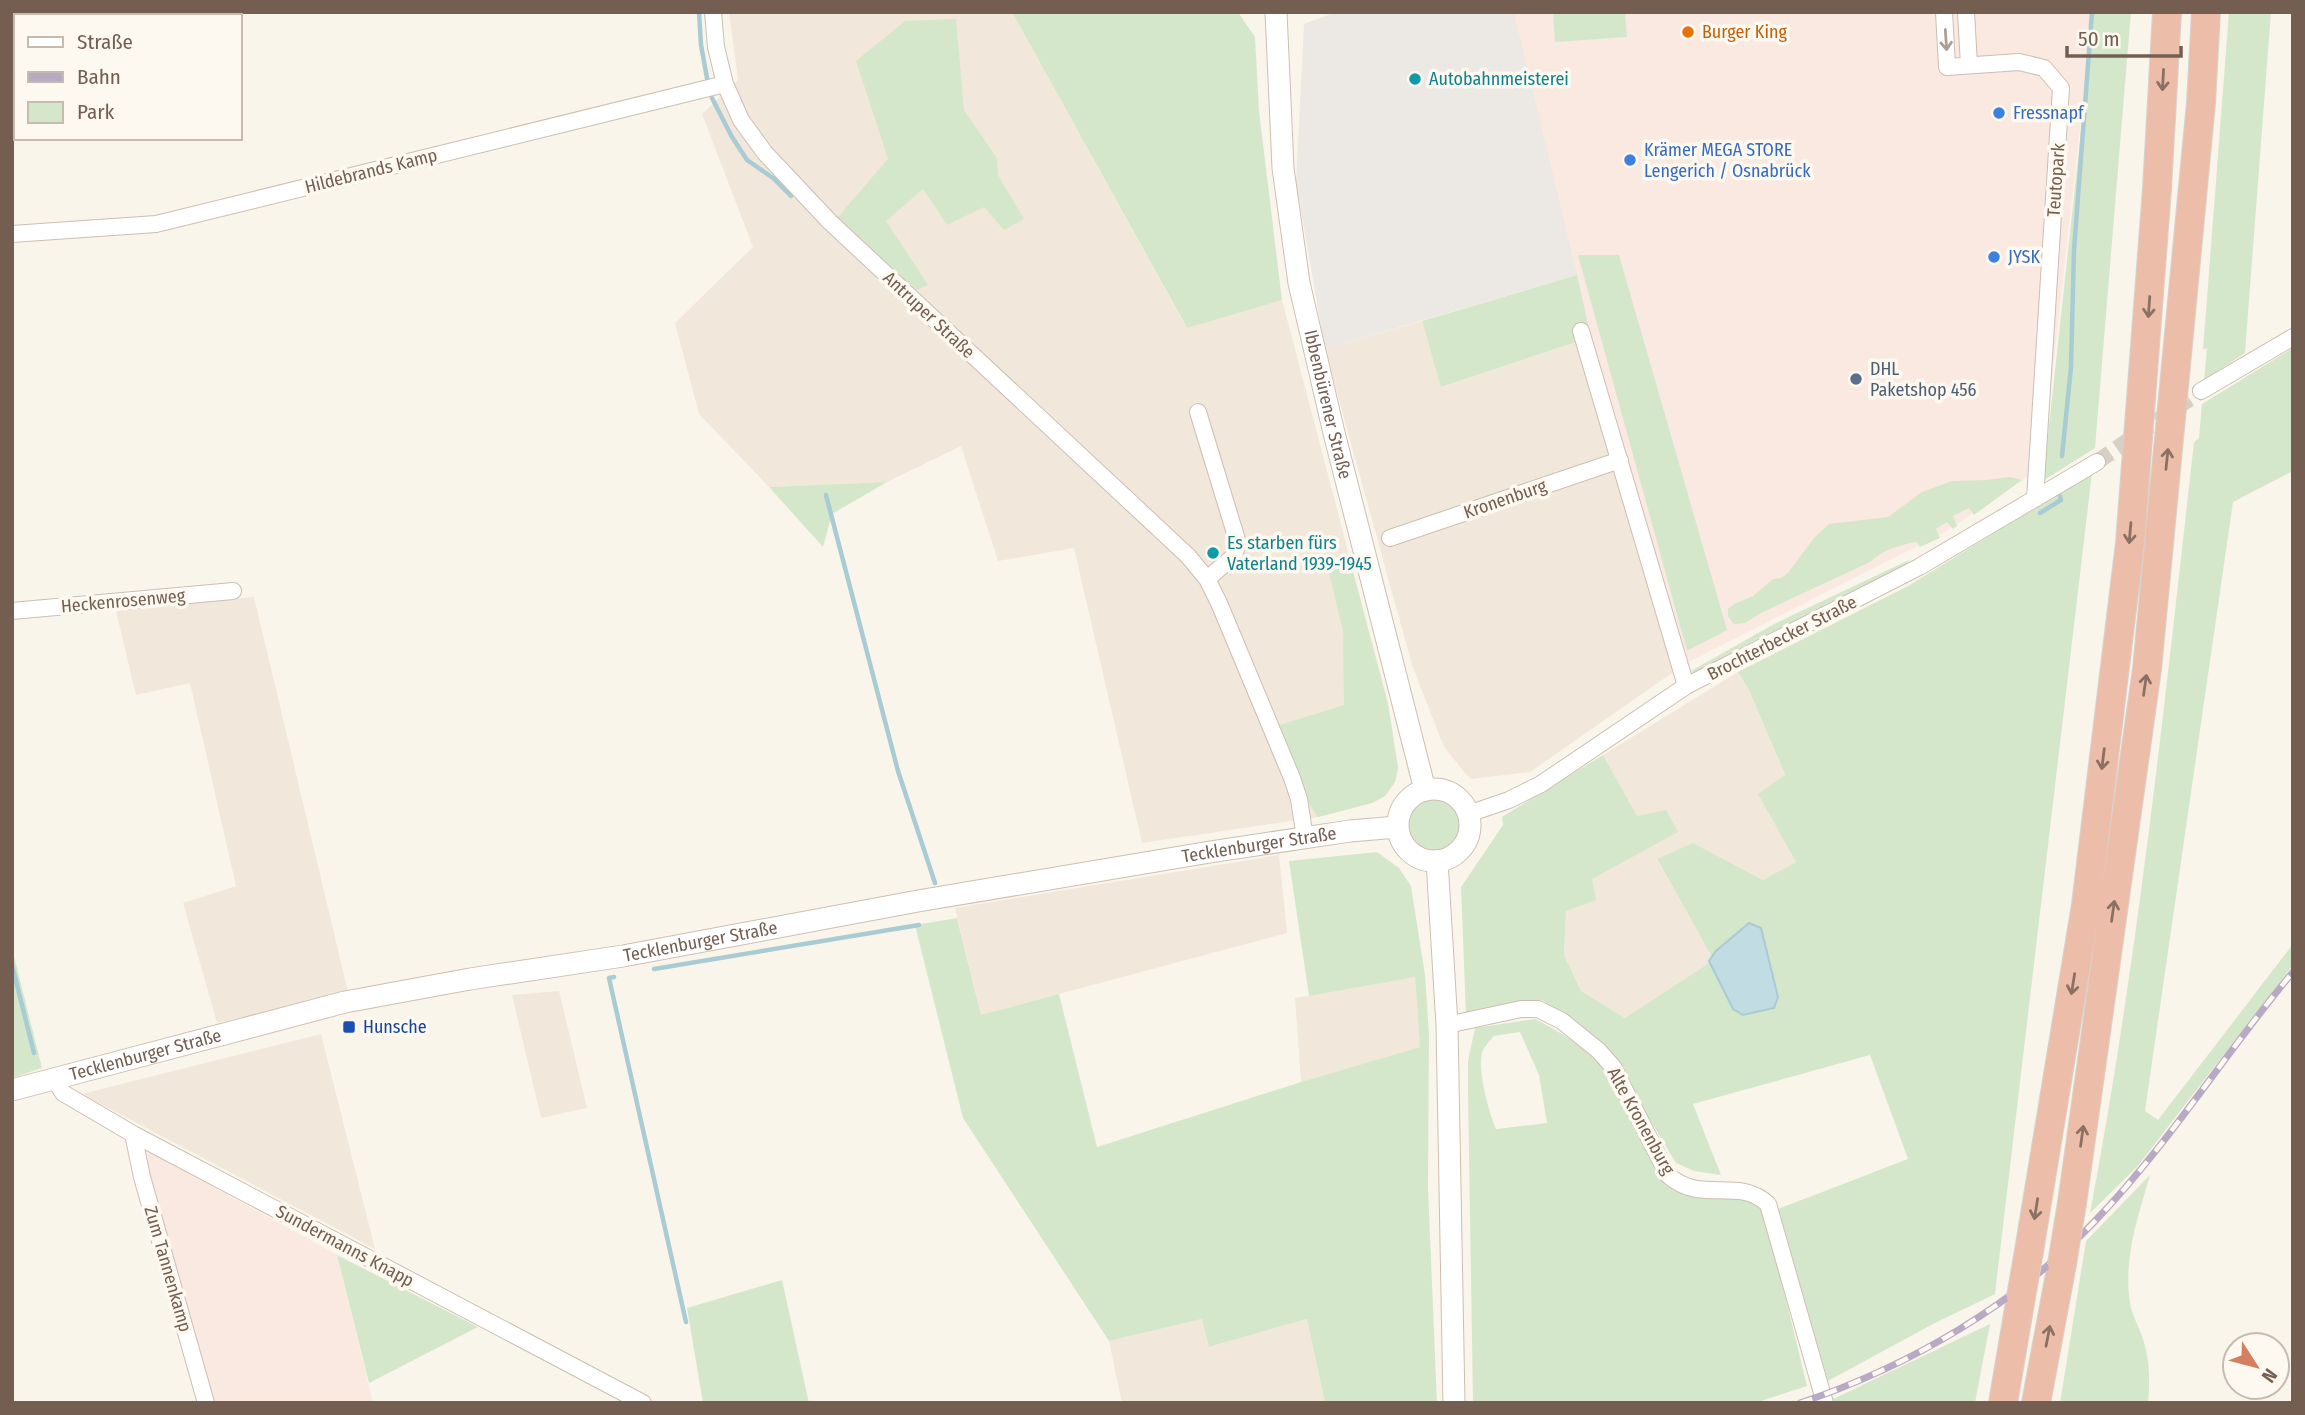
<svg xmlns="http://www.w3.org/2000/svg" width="2305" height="1415" font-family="'Fira Sans Condensed',sans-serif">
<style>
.residential{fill:#f1e7da}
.commercial{fill:#f9e9e0}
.industrial{fill:#ece8e3}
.green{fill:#d5e7cb;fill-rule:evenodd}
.water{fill:#c1dce2;stroke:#a9cbd3;stroke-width:2}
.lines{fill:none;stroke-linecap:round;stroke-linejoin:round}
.stream{stroke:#a9cbd3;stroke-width:4.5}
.street-tunnel{stroke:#d8cfc4;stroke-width:16;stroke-dasharray:16 8;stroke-linecap:butt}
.street-casing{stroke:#ccbeb2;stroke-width:18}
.secondary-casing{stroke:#cebeb0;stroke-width:23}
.highway-casing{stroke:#d8d2ce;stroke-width:30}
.street{stroke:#fff;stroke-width:16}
.secondary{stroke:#fff;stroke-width:21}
.highway{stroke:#ecbeaa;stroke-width:28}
.rail-casing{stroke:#b9aac4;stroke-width:7}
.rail{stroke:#fdf9f1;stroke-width:4.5;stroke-dasharray:13;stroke-linecap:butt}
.highway-bridge-casing{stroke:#d8d2ce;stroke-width:30;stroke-linecap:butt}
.highway-bridge{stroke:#ecbeaa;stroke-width:28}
.oneway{stroke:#ab9e97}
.oneway2{stroke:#8b7163}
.food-dot{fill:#e8710a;stroke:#fdf9f1;stroke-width:2.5}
.culture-dot{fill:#0f9aa8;stroke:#fdf9f1;stroke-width:2.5}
.shop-dot{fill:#3f7fe0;stroke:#fdf9f1;stroke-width:2.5}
.service-dot{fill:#5c6f8a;stroke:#fdf9f1;stroke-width:2.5}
.transit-dot{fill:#1a4fb4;stroke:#fdf9f1;stroke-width:2.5}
.labels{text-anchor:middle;stroke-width:7;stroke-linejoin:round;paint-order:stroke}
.food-label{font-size:18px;fill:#c56008;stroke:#fdf9f1;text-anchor:start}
.culture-label{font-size:18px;fill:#0d838f;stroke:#fdf9f1;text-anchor:start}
.shop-label{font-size:18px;fill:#366cbe;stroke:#fdf9f1;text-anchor:start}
.street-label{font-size:18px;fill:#735e51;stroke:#fdf9f1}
.service-label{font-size:18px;fill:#4e5e75;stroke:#fdf9f1;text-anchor:start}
.transit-label{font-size:18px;fill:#164399;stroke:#fdf9f1;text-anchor:start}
</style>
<rect width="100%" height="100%" fill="#faf5eb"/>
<path class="residential" d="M729,12H1012L1186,327L1282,300L1388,703L1398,768L1395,782L1385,796L1372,803L1318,817L1142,843L1074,548L998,561L961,446L887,482L769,487L699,414L675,323L753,247L702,114L738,80Z
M1422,321L1442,387L1591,337L1685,664L1530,772L1470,779L1444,747L1412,665L1325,349Z
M254,597L348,992L217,1023L183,903L236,886L190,683L136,695L116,611Z
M1738,672L1749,690L1785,776L1759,795L1797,862L1763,880L1693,843L1657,860L1715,960L1625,1018L1581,991L1564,955L1566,911L1592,879L1637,817L1603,755Z
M1279,855L1287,933L981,1015L955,908Z
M1415,977L1420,1047L1301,1082L1295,998Z
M559,991L587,1108L541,1118L512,995Z
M321,1034L375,1249L82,1094Z
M1202,1319L1210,1347L1307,1319L1325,1403H1122L1109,1341Z"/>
<path class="commercial" d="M1514,12H2093L2042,467L1945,532L1685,664L1591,337Z
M150,1152L337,1255L373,1403H213L144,1155Z"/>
<path class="industrial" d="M1336,12H1514L1577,275L1325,349L1296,182L1304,24Z"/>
<path class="green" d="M1012,12H1238L1255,37L1259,111L1282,300L1187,328Z
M1553,12H1625L1627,37L1555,42Z
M2094,12H2131L2095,448L2043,481Z
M2229,12H2271L2245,353L2204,380L2207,348L2203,350Z
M956,19L964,110L997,158L998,175L1024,219L1004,230L984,207L947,225L923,189L886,221L928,285L917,290L837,218L888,159L856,61L905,21Z
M1578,255H1619L1727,630L1687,651Z
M1577,275L1591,337L1441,387L1422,321Z
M2293,348V471L2233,502L2145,1111L2158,1120L2293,944V965L2137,1167L2090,1213C2138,959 2165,700 2194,442L2199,438L2202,404Z
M2092,473L1995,1294L1933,1324L1828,1381L1778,1209L1908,1159L1870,1055L1693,1104L1721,1175L1694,1171L1676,1163L1603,1043L1542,1000L1466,1015L1461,887L1503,825L1502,817L1603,755L1637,816L1666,810L1678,832L1592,879L1596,900L1566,911L1564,955L1581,991L1625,1018L1714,960L1657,859L1693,843L1763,880L1796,862L1758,794L1785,775L1749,690L1738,672L1908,586Z
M2010,477L2022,480L1974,515L1969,508L1953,516L1957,526L1953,529L1947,522L1936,529L1940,538L1920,547L1917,542C1901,544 1881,551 1870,562L1763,612L1745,623L1734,624L1728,616V609L1734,604L1753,596L1773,579L1781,578L1788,573L1814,538L1829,524L1888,517L1922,492L1952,481L1986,480Z
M887,482L832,514L823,547L769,487Z
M1911,559L1896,572L1752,642L1698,673L1691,671L1774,624Z
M1350,561L1388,704L1398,768L1395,782L1385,796L1372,803L1318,817L1303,794L1280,725L1344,705L1343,631L1328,569Z
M1405 825a28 28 0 1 1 56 0a28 28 0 1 1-56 0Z
M1377,852L1399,868L1411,886L1425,975L1429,1034L1428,1187L1437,1403H1325L1307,1319L1209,1347L1202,1319L1109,1341L963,1118L915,925L957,918L981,1015L1059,994L1097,1147L1301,1082L1420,1047L1415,977L1309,996L1289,861Z
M12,948L42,1068L12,1078Z
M1535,1019C1554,1029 1574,1040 1590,1054C1614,1074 1642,1143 1657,1173L1666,1179L1751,1201L1765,1213L1807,1386L1755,1403H1473L1468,1092V1061L1475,1028ZM1520,1032L1539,1075L1547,1123L1496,1129C1489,1112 1476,1067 1483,1050C1486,1045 1490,1040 1494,1036Z
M2150,1175C2138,1217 2123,1259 2130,1303C2132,1315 2139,1327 2143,1339C2150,1361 2150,1380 2148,1403H2060L2086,1241Z
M337,1255L478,1327L369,1383Z
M782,1280L809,1403H703L687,1308Z
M1990,1324L1975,1403H1832L1831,1400Z"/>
<path class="water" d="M1749,923L1761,928L1778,997L1774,1008L1743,1015L1733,1009L1709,961L1716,951Z"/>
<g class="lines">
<path class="stream" d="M699,12L701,45L707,78
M712,98L732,137L747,160L773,178L791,196
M2062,456L2071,367L2074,250L2092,12
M826,495L898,771L935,883
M2040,513L2061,500L2060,496
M12,965L34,1053
M654,969L919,925
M614,977L609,978L686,1322"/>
<path class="street-tunnel" d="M2097,462L2201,391"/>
<defs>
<path id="street" d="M713,12L716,47L725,84L741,120L765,153L830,222L1188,556L1207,579L1219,603L1292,778L1299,799L1305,838
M1944,12L1947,67L2019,62L2044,68L2061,88L2035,499
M1966,12L1969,65
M12,234L156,224L725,84
M1581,331L1686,686
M2201,391L2293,337
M1198,412L1238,543L1234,556L1207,579
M1390,538L1620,460
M12,611L233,591
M1468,814L1509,800L1541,784L1686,686L1919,567L2097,462
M1447,1025L1521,1009H1538L1562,1021L1599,1051L1613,1067L1668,1175C1701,1205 1738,1176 1768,1204L1825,1403
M54,1079L63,1093L133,1134L643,1403
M133,1134L142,1177L206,1403"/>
<g id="secondary">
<path id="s1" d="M1276,12L1283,168L1299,283L1334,433L1425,790"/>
<circle cx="1434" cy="825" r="36"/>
<path d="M1437,861L1447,1025L1454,1403"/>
<path id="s2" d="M12,1090L345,1002L470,979L623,956L918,901L1210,852L1350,831L1397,827"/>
</g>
<path id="highway" d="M2072,1203L2147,669L2201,103L2206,12
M2029,1251L2086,905L2130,543L2157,189L2167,12
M2003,1403L2021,1297
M2036,1403L2062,1264"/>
</defs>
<use href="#street" class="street-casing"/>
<use href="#secondary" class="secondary-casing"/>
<use href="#highway" class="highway-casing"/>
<use href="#street" class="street"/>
<use href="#secondary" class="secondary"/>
<use href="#highway" class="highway"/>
<defs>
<path id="rail" d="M1800,1403C1910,1366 2015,1305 2095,1221C2169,1144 2225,1053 2293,972"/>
</defs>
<use href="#rail" class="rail-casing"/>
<use href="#rail" class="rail"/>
<defs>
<path id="highway-bridge" d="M2062,1264L2072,1203
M2021,1297L2029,1251"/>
</defs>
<use href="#highway-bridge" class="highway-bridge-casing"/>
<use href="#highway-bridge" class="highway-bridge"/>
</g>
<defs><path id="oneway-shaft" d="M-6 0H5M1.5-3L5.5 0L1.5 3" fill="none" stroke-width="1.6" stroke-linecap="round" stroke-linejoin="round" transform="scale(1.75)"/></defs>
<use class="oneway" href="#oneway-shaft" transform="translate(1946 40) rotate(86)"/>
<g class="oneway2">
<use href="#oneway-shaft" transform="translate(2163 80) rotate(93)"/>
<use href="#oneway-shaft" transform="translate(2149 307) rotate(94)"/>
<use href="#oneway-shaft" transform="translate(2167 459) rotate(-84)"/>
<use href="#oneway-shaft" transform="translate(2130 533) rotate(95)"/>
<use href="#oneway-shaft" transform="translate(2145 685) rotate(-82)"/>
<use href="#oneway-shaft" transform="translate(2103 759) rotate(97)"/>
<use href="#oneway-shaft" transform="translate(2113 911) rotate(-82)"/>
<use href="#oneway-shaft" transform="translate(2073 984) rotate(99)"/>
<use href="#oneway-shaft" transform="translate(2082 1136) rotate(-82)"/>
<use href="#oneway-shaft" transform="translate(2036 1209) rotate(99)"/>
<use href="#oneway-shaft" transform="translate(2048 1336) rotate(-79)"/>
</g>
<circle class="food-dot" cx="1688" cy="32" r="7"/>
<g class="culture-dot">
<circle cx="1415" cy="79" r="7"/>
<circle cx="1213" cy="553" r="7"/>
</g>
<g class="shop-dot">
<circle cx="1999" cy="113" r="7"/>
<circle cx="1630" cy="160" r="7"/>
<circle cx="1994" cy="257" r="7"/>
</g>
<circle class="service-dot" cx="1856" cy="379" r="7"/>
<rect class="transit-dot" x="342" y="1020" width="14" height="14" rx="3.5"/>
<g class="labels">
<g class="food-label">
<text x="1702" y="38">Burger King</text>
</g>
<g class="culture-label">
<text x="1429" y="85">Autobahnmeisterei</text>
<text x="1227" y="549">Es starben fürs<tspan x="1227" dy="21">Vaterland 1939-1945</tspan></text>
</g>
<g class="shop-label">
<text x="2013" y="119">Fressnapf</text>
<text x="1644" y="156">Krämer MEGA STORE<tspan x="1644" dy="21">Lengerich / Osnabrück</tspan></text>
<text x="2008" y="263">JYSK</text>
</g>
<g class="street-label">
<text transform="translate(371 171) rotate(-14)" y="6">Hildebrands Kamp</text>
<text transform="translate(2056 180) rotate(-86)" y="6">Teutopark</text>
<text transform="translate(929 315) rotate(43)" y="6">Antruper Straße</text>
<text dy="6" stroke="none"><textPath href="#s1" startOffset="397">Ibbenbürener Straße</textPath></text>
<text transform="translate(1505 499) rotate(-19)" y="6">Kronenburg</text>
<text transform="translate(123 601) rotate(-5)" y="6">Heckenrosenweg</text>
<text transform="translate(1782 638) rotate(-27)" y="6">Brochterbecker Straße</text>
<text dy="6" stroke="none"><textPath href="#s2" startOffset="1272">Tecklenburger Straße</textPath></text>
<text dy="6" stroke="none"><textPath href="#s2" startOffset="705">Tecklenburger Straße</textPath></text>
<text dy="6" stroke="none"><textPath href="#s2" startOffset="138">Tecklenburger Straße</textPath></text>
<text transform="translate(1641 1121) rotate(61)" y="6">Alte Kronenburg</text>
<text transform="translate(345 1246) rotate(28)" y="6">Sundermanns Knapp</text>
<text transform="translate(168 1269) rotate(74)" y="6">Zum Tannenkamp</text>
</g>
<g class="service-label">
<text x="1870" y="375">DHL<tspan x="1870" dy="21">Paketshop 456</tspan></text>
</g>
<g class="transit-label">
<text x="363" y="1033">Hunsche</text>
</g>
</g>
<rect width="2305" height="1415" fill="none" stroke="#735e51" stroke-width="28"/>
<rect x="14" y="14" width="228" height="126" fill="#fdf9f1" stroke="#c6bbb1" stroke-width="2"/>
<rect x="28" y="37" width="35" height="10" fill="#ffffff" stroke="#c6bbb1" stroke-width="2"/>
<text x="77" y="49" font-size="21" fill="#735e51">Straße</text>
<rect x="28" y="72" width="35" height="10" fill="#b9aac4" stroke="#c6bbb1" stroke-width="2"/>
<text x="77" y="84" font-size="21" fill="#735e51">Bahn</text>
<rect x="28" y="102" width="35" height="21" fill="#d5e7cb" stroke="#c6bbb1" stroke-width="2"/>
<text x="77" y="119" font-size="21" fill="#735e51">Park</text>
<g transform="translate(2256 1366) rotate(126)"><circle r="33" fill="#fdf9f1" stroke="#c6bbb1" stroke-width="2"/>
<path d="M0-5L12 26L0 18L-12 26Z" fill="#d57e60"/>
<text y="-10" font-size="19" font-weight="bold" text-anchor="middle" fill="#735e51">N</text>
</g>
<path d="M2067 46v10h114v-10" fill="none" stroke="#735e51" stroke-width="3.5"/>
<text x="2078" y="46" font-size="21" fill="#735e51" stroke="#fdf9f1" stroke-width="5" paint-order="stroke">50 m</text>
</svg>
